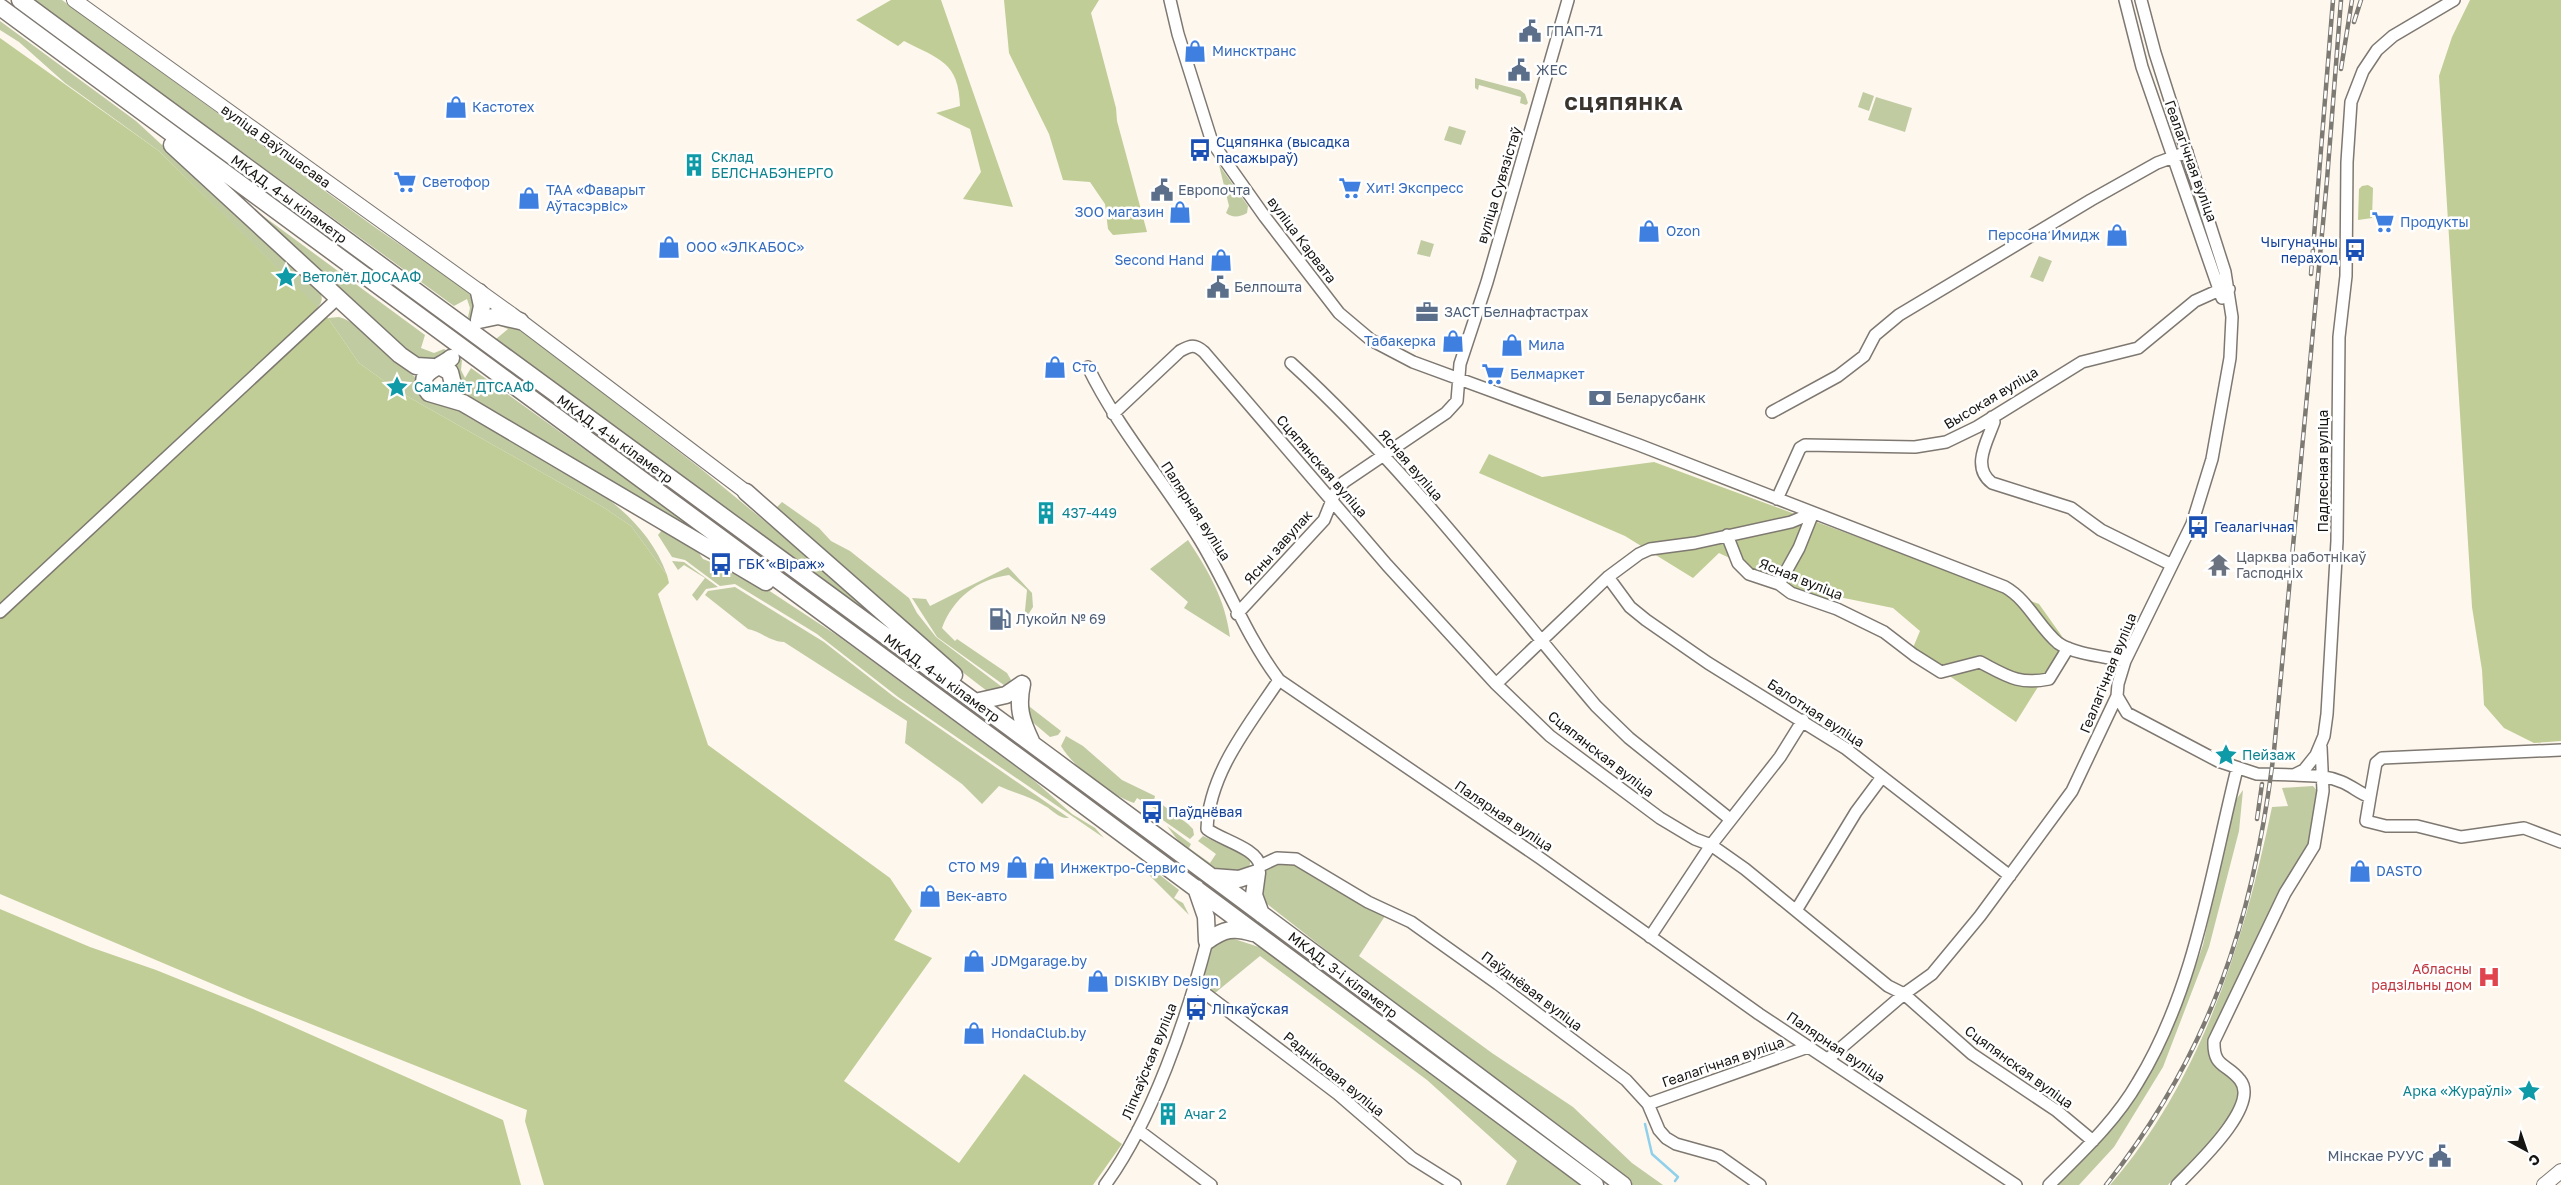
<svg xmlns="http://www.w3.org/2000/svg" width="2561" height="1185" font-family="'Golos Text',sans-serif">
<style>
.green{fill:#c1cba2}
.forest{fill:#c0cd96}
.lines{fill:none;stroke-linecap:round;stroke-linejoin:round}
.stream{stroke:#90d0ea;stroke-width:2.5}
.minor-casing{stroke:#7e7871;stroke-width:14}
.major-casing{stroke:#7e7871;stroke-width:16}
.highway-casing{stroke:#7e7871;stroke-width:19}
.minor{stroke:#fff;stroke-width:11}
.major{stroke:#fff;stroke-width:14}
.highway{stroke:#fff;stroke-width:16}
.rail-casing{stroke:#7d7a74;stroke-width:4.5}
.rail{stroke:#fff;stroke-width:2.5;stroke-dasharray:8;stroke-linecap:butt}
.labels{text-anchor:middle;stroke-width:5;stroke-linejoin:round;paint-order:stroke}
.service-label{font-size:14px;fill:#4e5e75;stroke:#fff;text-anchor:start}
.shop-label{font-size:14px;fill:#366cbe;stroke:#fff;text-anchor:start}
.transit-label{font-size:14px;fill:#164399;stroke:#fff;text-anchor:start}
.street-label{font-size:14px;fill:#171512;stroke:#fff}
.culture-label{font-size:14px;fill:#0d838f;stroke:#fff;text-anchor:start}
.worship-label{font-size:14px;fill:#5b616d;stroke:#fff;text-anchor:start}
.health-label{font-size:14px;fill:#be3a42;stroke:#fff;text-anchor:end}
.district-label{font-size:19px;font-weight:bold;letter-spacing:1px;fill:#39342e;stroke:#fff}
</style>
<rect width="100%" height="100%" fill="#fdf7ee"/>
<path class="green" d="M33,0H62L376,228L469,292L474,307L470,319L468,317L470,308L467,299L454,306Z
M0,21L136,121L319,290C323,297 323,302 317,308L159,151L65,83L19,42L0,30Z
M1475,78L1520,90L1525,94L1528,103L1526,105L1520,103L1521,97L1479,85L1478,90L1475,88Z
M1863,92L1874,96L1869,111L1858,107Z
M1876,97L1912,108L1905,132L1868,120Z
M1449,126L1466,131L1461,145L1444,140Z
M1219,165L1248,206L1247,213C1240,217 1232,218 1226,213L1229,206Z
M251,207L425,335L421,348L434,353L444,349L447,351C433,363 426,362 410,354Z
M1421,240L1434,244L1430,257L1417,254Z
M2039,256L2052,261L2043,282L2030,277Z
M339,317C363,324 390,356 410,373C426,386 444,399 461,412C472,421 488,427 501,434C562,469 642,504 667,575L631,526L603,507L398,391L359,363L328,318Z
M484,322L513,324L700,468L846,588L882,622L808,572L533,369L496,339L508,329L495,324L484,328L481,326Z
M458,357L462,360L461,370L465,378L471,368L704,535L701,540L462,395C453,384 452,370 458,357Z
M782,502L819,528L831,541L850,551L909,598L917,613L936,637L1006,690L987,691L935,651L776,508Z
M662,530L697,550L703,559L723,567L739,571L838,636L1030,777L1072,814L1095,828L1104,838L898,697L817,634L735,584L720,586L685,560L672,557L658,535Z
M1188,540C1209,572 1225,599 1230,637L1184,608L1188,602L1150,569Z
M672,561L684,562L718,587L706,589L697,601L692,595L705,578L684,565L678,570Z
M1008,567L1032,593L1033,607L1024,621L1027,590L1009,575C978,579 953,598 942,628L955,641L957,639L1007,673L1011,680L1008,688L937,637L912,598L926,599L930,606Z
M735,587L824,642L893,696L1069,818C1059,819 1054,811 1045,806C1031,797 1014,793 999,786L982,804L962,784L905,743L907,721L784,642C769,641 762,632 748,629L705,595L708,591Z
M1021,700L1061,731L1058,735L1050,737L1023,714Z
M1066,736L1083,746L1122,780L1155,796L1154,800H1156L1188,824L1193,829L1194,835L1190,839L1154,814L1157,810L1137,798L1134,803C1111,795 1073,767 1061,746Z
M2313,786L2319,793L2311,843L2210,1041C2205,1071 2223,1067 2237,1086C2243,1116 2189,1164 2168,1185H2110C2202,1079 2244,942 2272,807L2288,806L2282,788Z
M2243,790L2239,831L2209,947L2163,1067L2114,1147L2079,1185H2055L2096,1144L2135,1099L2156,1062L2184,998L2203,945L2233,804Z
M1167,826L1191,844L1189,848L1210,863L1216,854L1198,841L1203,836L1222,845L1242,851L1251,860L1248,871L1221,874L1183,847Z
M1290,862L1385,916L1359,956L1492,1053L1573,1107L1632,1163L1663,1185H1633L1370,987L1359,976L1266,903L1261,896C1264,869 1261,865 1290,862Z
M1140,866L1156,872L1179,890L1174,898L1183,903L1189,915Z
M1225,936L1262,948L1583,1185H1506L1517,1161L1427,1080L1260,956L1215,993L1204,985L1200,979L1212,947Z"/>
<path class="forest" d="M891,0H941L1013,207L963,199L981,172L970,129L936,113L960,106C959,62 939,59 904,41L898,46L856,20Z
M1004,0H1099L1091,13L1116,108L1117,121L1147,232L1113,235L1108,229L1105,204L1090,182L1063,180L1049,134L1009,53Z
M2470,0H2561V741L2534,743L2504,728L2484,705L2482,670L2472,607L2439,76L2452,37Z
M0,38L159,151L328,318L359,363L398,391L603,507L631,526L667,575L669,583L658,594L708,745L890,878L912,911L894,940L932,958L844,1081L959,1163L1024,1074L1122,1144L1093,1185H544L525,1121L527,1110L248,999L0,894Z
M2368,185L2373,188L2372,218L2358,220L2359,189L2362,186Z
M1489,454L1542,477L1654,462L2039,604L2066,642L2016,722L1912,650L1920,631L1893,608L1839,597L1829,605L1719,553L1693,578L1625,536L1479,473Z
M0,909L90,947L156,970L253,1009L503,1120L521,1185H0Z"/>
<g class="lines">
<path class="stream" d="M1645,1124L1652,1154L1678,1177L1675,1181"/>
<defs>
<path id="minor" d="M1170,0L1178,34L1212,142L1265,217L1339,313L1371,340L1413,362L1639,445L2005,587C2028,600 2038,626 2058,643C2073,654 2107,657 2125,661
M2125,0L2142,67L2222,298
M1291,363C1404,466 1497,589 1596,706L1629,738L1730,819
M1088,367C1118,429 1164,481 1200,540C1228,586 1246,636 1279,680L1540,858L1759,1014L2016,1185
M1772,412L1838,376L1864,356L1875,335L1899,315L2091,200L2157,163L2187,152
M1113,414L1180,351C1191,345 1195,344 1204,352L1387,565L1496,684L1550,736L1660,818L1695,839L1711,845L1745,869L1888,986L1904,994L1972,1054L2057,1111L2093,1141
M1992,417L1994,422C1987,442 1971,467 1992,483L2071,508L2101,530L2172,565
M1777,499L1800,448L1805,445L1915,447L1946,442L1977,427L2082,362L2138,348L2195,301L2215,292L2229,289
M1727,535L1738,563L1749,574L1779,584L1791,593L1837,609L1884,632L1914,655L1941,672L1980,662C2007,676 2018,685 2049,679L2068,648
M1608,577L1630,607L1646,620L1708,663L1845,748L2010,876
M1779,584L1799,548L1813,513
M0,612L337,299
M1237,614L1324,520L1335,493L1344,482L1446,413L1457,401L1460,364L1487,282L1568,0
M1496,684L1608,577L1639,554L1650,549L1695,543L1791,522L1813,513
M2117,696L2127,713L2218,761L2257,774L2294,775L2304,770L2316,755L2324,736L2327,714L2337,541L2339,337L2346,276L2347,162L2351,102L2363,71L2377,50L2393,36L2454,0
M2294,775C2311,776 2326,775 2342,782C2352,786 2359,793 2370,797L2376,763L2382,758L2561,750
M2370,797L2366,821L2386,826H2417L2461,837L2524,828L2561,842
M1260,866L1277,858L1296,859L1368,902L1411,922L1498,984L1626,1080L1648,1104L1659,1130L1666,1138L1676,1144L1719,1156L1760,1185
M1260,866C1257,848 1221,840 1207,829C1209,773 1249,725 1279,680
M1797,909L1856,812L1882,777
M1650,937L1711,845L1780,757L1803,720
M1194,985L1338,1094L1412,1158L1455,1185
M1828,1059L1904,994L1932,974L1980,916L2072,791L2117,696L2118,684L2125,661L2192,524L2212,459L2230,358L2232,317L2225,272L2155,53L2141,0
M1648,1104L1808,1047
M1138,1130L1211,1185
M1105,1185C1152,1121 1187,1018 1207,941
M2049,1185C2081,1153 2115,1122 2138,1082C2195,989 2211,873 2237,769
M2177,1185C2194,1167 2261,1106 2240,1080C2227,1063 2213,1068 2214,1041L2285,893L2314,846L2323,791L2321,747"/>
<path id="major" d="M74,0L511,314L746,492
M2544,1185L2561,1171"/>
<path id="highway" d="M20,0C554,394 1093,784 1623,1185
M0,7L1051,781L1595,1185
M172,145L400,355L416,366L433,367
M479,292L482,306L479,320
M479,320L498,316L520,321
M451,358C440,368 413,372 429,393L463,403L766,582
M439,366L450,372L453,384L446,394L440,396
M746,492L954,675
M1022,684C1017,707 1021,720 1031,741
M975,702L1006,695L1022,684
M1257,873L1254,895L1261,914
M1213,877L1239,879L1257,873
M1196,888L1206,917L1207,941
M1207,941C1224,929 1233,927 1253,933"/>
</defs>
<use href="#minor" class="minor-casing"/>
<use href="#major" class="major-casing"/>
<use href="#highway" class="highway-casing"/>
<use href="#minor" class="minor"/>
<use href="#major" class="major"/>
<use href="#highway" class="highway"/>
<defs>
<path id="rail" d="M2354,22L2361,0
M2341,69L2352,0
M2311,274L2333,0
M2257,819L2262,784
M2106,1185C2211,1052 2254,918 2274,751L2327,180L2341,0"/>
</defs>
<use href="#rail" class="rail-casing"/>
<use href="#rail" class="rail"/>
</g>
<defs>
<symbol id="civic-bare" viewBox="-9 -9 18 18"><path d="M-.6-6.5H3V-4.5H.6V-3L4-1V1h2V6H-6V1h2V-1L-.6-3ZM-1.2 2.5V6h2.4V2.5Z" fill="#5c6f8a" stroke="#fff" stroke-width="2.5" paint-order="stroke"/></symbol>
<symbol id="shop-bare" viewBox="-9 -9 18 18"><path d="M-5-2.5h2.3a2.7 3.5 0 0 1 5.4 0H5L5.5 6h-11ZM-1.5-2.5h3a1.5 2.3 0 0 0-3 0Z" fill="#3f7fe0" stroke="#fff" stroke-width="2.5" paint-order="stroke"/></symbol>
<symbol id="bus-bare" viewBox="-9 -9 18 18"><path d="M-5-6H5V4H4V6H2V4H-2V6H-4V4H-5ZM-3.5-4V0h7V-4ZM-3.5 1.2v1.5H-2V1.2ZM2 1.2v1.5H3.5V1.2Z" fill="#1a4fb4" stroke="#fff" stroke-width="2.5" paint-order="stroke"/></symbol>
<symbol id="building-bare" viewBox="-9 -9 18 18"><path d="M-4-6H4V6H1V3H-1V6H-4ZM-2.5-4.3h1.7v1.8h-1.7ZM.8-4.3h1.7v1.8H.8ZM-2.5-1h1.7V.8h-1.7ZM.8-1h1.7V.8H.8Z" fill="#0f9aa8" stroke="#fff" stroke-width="2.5" paint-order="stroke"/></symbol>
<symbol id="supermarket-bare" viewBox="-9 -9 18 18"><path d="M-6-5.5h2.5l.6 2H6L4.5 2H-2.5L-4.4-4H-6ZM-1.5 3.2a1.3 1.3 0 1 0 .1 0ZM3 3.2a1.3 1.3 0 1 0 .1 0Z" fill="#3f7fe0" stroke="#fff" stroke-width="2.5" paint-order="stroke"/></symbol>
<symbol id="sight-bare" viewBox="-9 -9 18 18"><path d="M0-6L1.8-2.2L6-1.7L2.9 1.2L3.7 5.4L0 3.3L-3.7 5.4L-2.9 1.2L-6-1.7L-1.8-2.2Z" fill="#0f9aa8" stroke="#fff" stroke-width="2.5" paint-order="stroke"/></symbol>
<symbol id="office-bare" viewBox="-9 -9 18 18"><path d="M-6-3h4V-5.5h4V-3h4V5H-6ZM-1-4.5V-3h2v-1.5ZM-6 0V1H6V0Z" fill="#5c6f8a" stroke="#fff" stroke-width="2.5" paint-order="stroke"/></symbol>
<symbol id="bank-bare" viewBox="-9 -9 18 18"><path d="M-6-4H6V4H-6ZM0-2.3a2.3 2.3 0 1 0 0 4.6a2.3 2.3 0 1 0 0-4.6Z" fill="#5c6f8a" stroke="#fff" stroke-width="2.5" paint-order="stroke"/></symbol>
<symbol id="temple-bare" viewBox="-9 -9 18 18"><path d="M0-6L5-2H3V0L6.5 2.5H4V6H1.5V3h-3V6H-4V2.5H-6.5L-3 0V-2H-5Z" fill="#6b7280" stroke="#fff" stroke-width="2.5" paint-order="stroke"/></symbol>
<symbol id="fuel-bare" viewBox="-9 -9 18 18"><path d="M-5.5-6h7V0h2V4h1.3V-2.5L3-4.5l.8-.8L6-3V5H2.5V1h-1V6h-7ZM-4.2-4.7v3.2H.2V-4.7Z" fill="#5c6f8a" stroke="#fff" stroke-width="2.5" paint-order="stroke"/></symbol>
<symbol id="hospital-bare" viewBox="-9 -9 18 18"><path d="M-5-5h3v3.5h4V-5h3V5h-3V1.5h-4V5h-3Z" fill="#e0444e" stroke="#fff" stroke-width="2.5" paint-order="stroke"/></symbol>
</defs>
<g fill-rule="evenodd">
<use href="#civic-bare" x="1514" y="15" width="32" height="32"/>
<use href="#shop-bare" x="1179" y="35" width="32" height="32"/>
<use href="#civic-bare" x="1503" y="54" width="32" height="32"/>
<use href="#shop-bare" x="440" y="91" width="32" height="32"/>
<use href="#bus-bare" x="1184" y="134" width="32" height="32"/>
<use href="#building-bare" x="678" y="149" width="32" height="32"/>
<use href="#supermarket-bare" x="389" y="166" width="32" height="32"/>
<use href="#supermarket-bare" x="1334" y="172" width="32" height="32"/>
<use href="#civic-bare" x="1146" y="174" width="32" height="32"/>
<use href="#shop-bare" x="513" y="182" width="32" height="32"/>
<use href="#shop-bare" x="1164" y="196" width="32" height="32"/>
<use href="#supermarket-bare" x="2367" y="206" width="32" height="32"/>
<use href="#shop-bare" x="1633" y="215" width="32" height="32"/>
<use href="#shop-bare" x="2101" y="219" width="32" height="32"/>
<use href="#shop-bare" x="653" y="231" width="32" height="32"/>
<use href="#bus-bare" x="2339" y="234" width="32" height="32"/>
<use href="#shop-bare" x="1205" y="244" width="32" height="32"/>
<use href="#sight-bare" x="270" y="261" width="32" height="32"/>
<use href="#civic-bare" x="1202" y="271" width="32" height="32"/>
<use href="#office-bare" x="1411" y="296" width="32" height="32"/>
<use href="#shop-bare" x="1437" y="325" width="32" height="32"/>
<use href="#shop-bare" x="1496" y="329" width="32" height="32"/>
<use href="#shop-bare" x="1039" y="351" width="32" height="32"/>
<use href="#supermarket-bare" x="1477" y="358" width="32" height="32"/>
<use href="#sight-bare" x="381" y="371" width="32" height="32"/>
<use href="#bank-bare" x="1584" y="382" width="32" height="32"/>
<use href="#building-bare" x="1030" y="497" width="32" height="32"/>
<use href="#bus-bare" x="2182" y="511" width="32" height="32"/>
<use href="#bus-bare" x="705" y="548" width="32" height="32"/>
<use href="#temple-bare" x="2203" y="549" width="32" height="32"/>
<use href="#fuel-bare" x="984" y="603" width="32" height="32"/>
<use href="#sight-bare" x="2210" y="739" width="32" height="32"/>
<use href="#bus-bare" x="1136" y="796" width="32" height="32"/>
<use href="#shop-bare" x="1001" y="851" width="32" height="32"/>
<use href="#shop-bare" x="1028" y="852" width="32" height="32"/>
<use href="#shop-bare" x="2344" y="855" width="32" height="32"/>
<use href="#shop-bare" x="914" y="880" width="32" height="32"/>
<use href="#shop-bare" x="958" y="945" width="32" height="32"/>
<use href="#hospital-bare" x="2473" y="961" width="32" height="32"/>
<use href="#shop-bare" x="1082" y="965" width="32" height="32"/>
<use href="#bus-bare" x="1180" y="993" width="32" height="32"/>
<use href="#shop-bare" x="958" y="1017" width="32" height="32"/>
<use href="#sight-bare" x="2513" y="1075" width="32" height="32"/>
<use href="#building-bare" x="1152" y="1098" width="32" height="32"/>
<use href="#civic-bare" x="2424" y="1140" width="32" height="32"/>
</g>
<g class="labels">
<g class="service-label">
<text x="1546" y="36">ГПАП-71</text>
<text x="1536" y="75">ЖЕС</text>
<text x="1178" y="195">Европочта</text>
<text x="1234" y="292">Белпошта</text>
<text x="1444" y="317">ЗАСТ Белнафтастрах</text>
<text x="1616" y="403">Беларусбанк</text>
<text x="1016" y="624">Лукойл № 69</text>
<text x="2424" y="1161" text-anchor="end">Мінскае РУУС</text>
</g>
<g class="shop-label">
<text x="1212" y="56">Минсктранс</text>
<text x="472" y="112">Кастотех</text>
<text x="422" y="187">Светофор</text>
<text x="1366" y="193">Хит! Экспресс</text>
<text x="546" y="195">ТАА «Фаварыт<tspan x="546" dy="16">Аўтасэрвіс»</tspan></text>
<text x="1164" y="217" text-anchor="end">ЗОО магазин</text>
<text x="2400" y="227">Продукты</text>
<text x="1666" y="236">Ozon</text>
<text x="2100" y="240" text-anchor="end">Персона Имидж</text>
<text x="686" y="252">ООО «ЭЛКАБОС»</text>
<text x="1204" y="265" text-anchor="end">Second Hand</text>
<text x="1436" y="346" text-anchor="end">Табакерка</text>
<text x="1528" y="350">Мила</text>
<text x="1072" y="372">Сто</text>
<text x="1510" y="379">Белмаркет</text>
<text x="1000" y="872" text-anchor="end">СТО М9</text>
<text x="1060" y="873">Инжектро-Сервис</text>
<text x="2376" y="876">DASTO</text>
<text x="946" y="901">Век-авто</text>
<text x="991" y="966">JDMgarage.by</text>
<text x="1114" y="986">DISKIBY Design</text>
<text x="991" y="1038">HondaClub.by</text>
</g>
<g class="transit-label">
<text x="1216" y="147">Сцяпянка (высадка<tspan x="1216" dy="16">пасажыраў)</tspan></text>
<text x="2338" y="247" text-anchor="end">Чыгуначны<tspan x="2338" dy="16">пераход</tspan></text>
<text x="2214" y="532">Геалагічная</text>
<text x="738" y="569">ГБК «Віраж»</text>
<text x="1168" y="817">Паўднёвая</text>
<text x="1212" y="1014">Ліпкаўская</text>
</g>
<g class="street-label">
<text transform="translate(276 146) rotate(36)" y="5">вуліца Ваўпшасава</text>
<text transform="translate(2191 161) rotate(70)" y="5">Геалагічная вуліца</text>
<text transform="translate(1499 185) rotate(-73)" y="5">вуліца Сувязістаў</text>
<text transform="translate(289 199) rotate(36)" y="5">МКАД, 4-ы кіламетр</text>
<text transform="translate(1302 240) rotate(53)" y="5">вуліца Карвата</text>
<text transform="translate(1991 398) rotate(-31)" y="5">Высокая вуліца</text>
<text transform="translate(615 439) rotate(36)" y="5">МКАД, 4-ы кіламетр</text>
<text transform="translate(1411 465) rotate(49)" y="5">Ясная вуліца</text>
<text transform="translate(1322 466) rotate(49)" y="5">Сцяпянская вуліца</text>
<text transform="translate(2323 471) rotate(-90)" y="5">Падлесная вуліца</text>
<text transform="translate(1196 511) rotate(57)" y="5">Палярная вуліца</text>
<text transform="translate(1278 547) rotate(-48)" y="5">Ясны завулак</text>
<text transform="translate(1801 579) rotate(22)" y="5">Ясная вуліца</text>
<text transform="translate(2108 673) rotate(-68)" y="5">Геалагічная вуліца</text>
<text transform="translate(942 678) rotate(36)" y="5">МКАД, 4-ы кіламетр</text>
<text transform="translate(1816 713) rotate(33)" y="5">Балотная вуліца</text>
<text transform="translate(1601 754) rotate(38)" y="5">Сцяпянская вуліца</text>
<text transform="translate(1504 816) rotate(34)" y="5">Палярная вуліца</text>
<text transform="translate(1343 975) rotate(37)" y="5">МКАД, 3-і кіламетр</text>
<text transform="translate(1532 991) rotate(37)" y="5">Паўднёвая вуліца</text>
<text transform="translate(1836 1047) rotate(34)" y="5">Палярная вуліца</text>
<text transform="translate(1149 1061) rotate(-68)" y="5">Ліпкаўская вуліца</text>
<text transform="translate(1723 1062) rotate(-19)" y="5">Геалагічная вуліца</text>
<text transform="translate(2019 1067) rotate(36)" y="5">Сцяпянская вуліца</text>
<text transform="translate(1334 1074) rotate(39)" y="5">Радніковая вуліца</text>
</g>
<g class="culture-label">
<text x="711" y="162">Склад<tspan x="711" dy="16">БЕЛСНАБЭНЕРГО</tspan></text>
<text x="302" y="282">Ветолёт ДОСААФ</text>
<text x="414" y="392">Самалёт ДТСААФ</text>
<text x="1062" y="518">437-449</text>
<text x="2242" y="760">Пейзаж</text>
<text x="2512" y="1096" text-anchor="end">Арка «Жураўлі»</text>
<text x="1184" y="1119">Ачаг 2</text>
</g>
<g class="worship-label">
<text x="2236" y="562">Царква работнікаў<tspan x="2236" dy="16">Гасподніх</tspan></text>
</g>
<g class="health-label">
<text x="2472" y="974">Абласны<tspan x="2472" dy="16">радзільны дом</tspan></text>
</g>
<g class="district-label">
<text x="1624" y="110">СЦЯПЯНКА</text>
</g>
</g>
<g transform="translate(2526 1150) rotate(140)" stroke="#ffffff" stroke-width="4" paint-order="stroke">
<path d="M0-4L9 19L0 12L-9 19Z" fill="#171512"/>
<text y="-8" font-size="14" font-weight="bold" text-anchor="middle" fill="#171512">С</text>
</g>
</svg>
